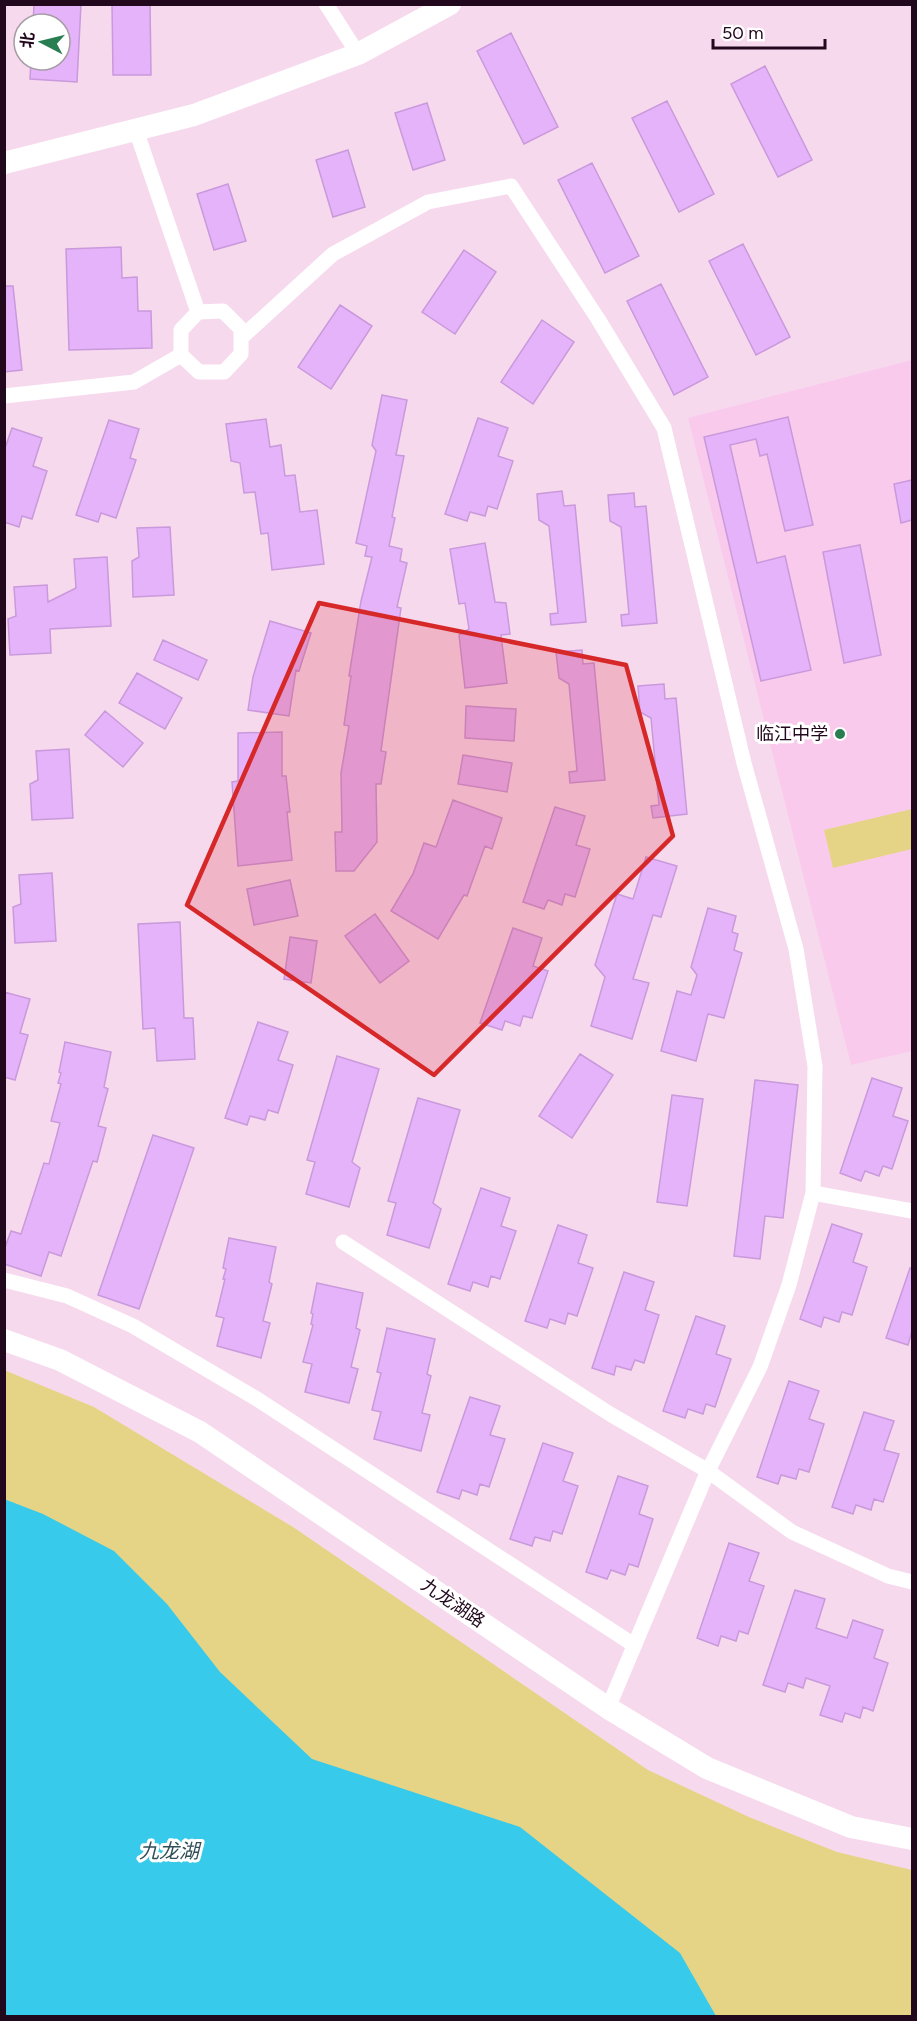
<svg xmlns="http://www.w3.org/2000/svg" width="917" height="2021" font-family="Figtree,'Noto Sans SC',sans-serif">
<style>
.built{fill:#facaed}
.green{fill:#e6d486}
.water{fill:#37caea}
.building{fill:#e5b3f9;stroke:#c999dc;stroke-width:1.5}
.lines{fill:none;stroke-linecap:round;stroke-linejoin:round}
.street{stroke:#fff;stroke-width:15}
.secondary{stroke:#fff;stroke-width:22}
.marked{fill:#d62828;fill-opacity:0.2;stroke:#d62828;stroke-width:4.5;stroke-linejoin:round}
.poi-dot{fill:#287e51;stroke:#fff;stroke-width:2}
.labels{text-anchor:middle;stroke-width:6;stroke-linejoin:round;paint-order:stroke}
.poi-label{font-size:18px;fill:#21081c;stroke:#fff;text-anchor:end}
.street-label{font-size:18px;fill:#21081c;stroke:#fff}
.water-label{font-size:20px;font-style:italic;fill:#314f57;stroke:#fff}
</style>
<rect width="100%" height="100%" fill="#f7d9ee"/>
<path class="built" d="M912,360V1051L851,1065L688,418Z"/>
<path class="green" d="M912,809V849L833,868L824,830Z
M4,1370L94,1407L293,1527L648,1770L749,1817L837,1852L912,1870V2016H5Z"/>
<path class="water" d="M4,1499L43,1514L114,1551L167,1604L220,1672L312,1759L520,1827L680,1953L716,2016H5Z"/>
<path class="building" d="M34,4H81L77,82L30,79L31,60H60V24H33Z
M112,4H150L151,75H113Z
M511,33L558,127L524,144L477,51Z
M765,66L812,160L778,177L731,84Z
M667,101L714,194L679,212L632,118Z
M427,103L445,160L413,170L395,113Z
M348,150L365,207L333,217L316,160Z
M592,163L639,256L605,273L558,180Z
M228,184L246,241L214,250L197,194Z
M743,244L790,337L756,355L709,261Z
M121,247L122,278L137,277L138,311H151L152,348L69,350L66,249Z
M464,250L496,272L455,334L422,312Z
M661,284L708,377L674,395L627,301Z
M4,286H13L22,370L4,372Z
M340,305L372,326L331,389L298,367Z
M542,320L574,342L533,404L501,382Z
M382,395L407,400L396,455L404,456L392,517L395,518L389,546L402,549L400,561L407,563L397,607L401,608L381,751L386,752L381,784H376L377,842L354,871H336L335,832H342L341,773L349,726L344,725L351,676H349L361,601L372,557L365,556L367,546L356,543L376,451L372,445Z
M788,417L813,525L785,531L767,454L760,456L756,439L730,445L757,563L785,556L811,670L761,681L704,437Z
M478,418L508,428L498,456L513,461L497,509L488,506L485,516L470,512L467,521L445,514Z
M266,419L270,447L281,445L285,476L295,475L300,512L317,510L324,564L272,570L268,533L261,534L255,492L244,493L240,463L231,461L226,424Z
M109,420L139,429L130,458L136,460L116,518L101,513L98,522L76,515Z
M12,428L42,438L33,466L47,471L32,519L22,516L19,527L4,522V451Z
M912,480V520L901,523L894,484Z
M562,491L564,506L575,505L586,622L551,625L550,614L558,613L549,526L539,520L537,494Z
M634,493L635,507L646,506L657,623L622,626L621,615L629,614L621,527L610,521L608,495Z
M170,527L174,595L133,597L132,561L139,557L137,528Z
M485,543L495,602L506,603L510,634L501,635L507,683L465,688L459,635L469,629L465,603L459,604L450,549Z
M860,545L881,655L844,663L823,552Z
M107,557L111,626L50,629L51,653L10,655L8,619L16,616L14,587L47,585L48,602L76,588L74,559Z
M270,621L311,633L299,671L296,670L289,716L248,710L253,677Z
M163,640L207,660L198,680L154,660Z
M582,650L583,664L594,663L605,780L570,783L569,772L577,771L569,684L559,678L556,652Z
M137,673L182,698L165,729L119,703Z
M664,684L665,699L676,698L687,814L653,818L651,806L659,805L651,718L640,712L638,686Z
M466,706L516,709L514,741L465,738Z
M105,711L143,743L123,767L85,735Z
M282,732V776H286L290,812H287L292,860L238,866L232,782L238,781V733Z
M69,749L73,818L32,820L30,784L38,780L36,751Z
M463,755L512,763L507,792L458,784Z
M453,800L502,818L492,849L485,846L467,896L464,895L438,939L391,911L413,874L424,843L436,847Z
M555,807L585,816L576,845L590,849L575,897L565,894L562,905L548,900L544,909L523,902Z
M646,857L677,866L661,917L653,915L633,979L649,983L632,1039L591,1026L605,977L595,965L617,894L633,899Z
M52,873L56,941L15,943L13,907L21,904L19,875Z
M290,880L298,916L254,925L247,889Z
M708,908L736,916L732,932L738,934L734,950L742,953L724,1018L708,1014L696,1061L661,1051L677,991L691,995L697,975L691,967Z
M375,914L409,961L380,983L345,936Z
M180,922L184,1018H193L195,1059L157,1061L155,1028L143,1029L138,924Z
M513,928L542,938L533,966L548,971L532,1018L523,1016L520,1026L505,1021L502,1030L480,1023Z
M290,937L317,941L311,983L284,979Z
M4,992L30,999L20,1033L28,1035L15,1080L4,1077Z
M258,1022L288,1032L278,1060L293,1065L278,1113L268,1110L265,1120L250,1116L247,1125L225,1118Z
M65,1042L111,1052L104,1087L108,1089L98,1126L106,1128L97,1162L93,1161L61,1256L49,1252L41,1276L4,1264V1250L11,1231L21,1234L44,1163L49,1164L60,1123L51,1121L61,1084L58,1083L61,1073L59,1072Z
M580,1054L613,1075L572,1138L539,1116Z
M337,1056L379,1069L352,1162L360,1168L349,1207L306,1194L315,1162L307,1160Z
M872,1078L902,1088L893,1116L908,1121L892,1169L883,1166L879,1176L865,1171L861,1181L840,1173Z
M755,1080L798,1085L783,1218L765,1216L760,1259L734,1256Z
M672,1095L703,1099L687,1206L657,1202Z
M418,1098L460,1110L433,1203L441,1209L429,1248L387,1235L396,1203L388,1201Z
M153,1135L194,1148L139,1309L98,1295Z
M481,1188L510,1198L501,1226L516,1231L500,1279L491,1276L488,1287L473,1282L470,1291L448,1284Z
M832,1224L862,1234L853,1262L867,1267L852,1315L842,1312L839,1322L824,1317L821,1327L800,1319Z
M558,1225L587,1235L578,1263L593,1268L577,1316L568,1313L565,1324L550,1319L547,1328L525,1321Z
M229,1238L276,1247L269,1282L272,1284L263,1321L270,1323L261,1358L217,1346L224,1318L216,1316L225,1279H223L226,1269L223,1268Z
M910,1268L912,1269V1331L908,1345L886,1338Z
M624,1272L654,1282L645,1310L659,1315L644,1363L635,1360L631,1370L616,1366L614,1375L592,1368Z
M317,1283L363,1293L356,1328L360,1330L351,1367L358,1369L349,1403L305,1392L312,1364L303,1362L313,1325L311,1324L313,1314L311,1313Z
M696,1316L725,1326L716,1354L731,1359L715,1407L706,1404L703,1414L688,1409L685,1418L663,1411Z
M387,1328L435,1339L427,1374L431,1376L422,1413L430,1415L421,1451L374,1439L381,1412L372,1410L381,1373L377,1372Z
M789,1381L819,1391L809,1419L824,1424L809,1472L799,1469L796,1479L781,1475L778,1484L757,1477Z
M470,1397L500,1406L490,1435L505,1439L489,1487L480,1484L477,1495L462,1490L459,1499L437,1492Z
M864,1412L894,1421L884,1450L899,1454L883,1502L874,1499L871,1510L856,1505L853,1514L832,1507Z
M543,1443L573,1453L563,1481L578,1486L562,1534L553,1531L550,1541L535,1537L532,1546L510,1539Z
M618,1476L648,1486L639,1514L653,1519L638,1567L629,1564L625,1575L611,1570L607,1579L586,1572Z
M729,1543L759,1553L749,1581L764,1586L748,1634L739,1631L736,1641L721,1636L718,1646L697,1638Z
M795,1590L825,1599L816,1628L847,1638L853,1620L883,1630L874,1658L888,1663L873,1711L863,1707L860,1718L845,1713L842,1722L820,1715L830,1686L806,1678L803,1688L788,1683L785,1692L763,1685Z"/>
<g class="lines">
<path class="street" d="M326,4L358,54
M136,130L198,312
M223,311L241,329V354L224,372H199L181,355V330L198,312Z
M242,337L333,254L428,202L511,186L598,319L664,428L744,763L796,949L815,1066L813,1193L789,1285L760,1367L708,1471L608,1708
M4,396L134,382L181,355
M813,1193L912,1211
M343,1242L610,1414L708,1471L792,1532L888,1576L912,1582
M4,1280L67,1296L133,1326L257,1399L634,1645"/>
<path class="secondary" d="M4,163L194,115L358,54L450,4
M4,1340L60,1360L200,1432L608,1708L707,1768L851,1827L912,1839"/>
</g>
<path class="marked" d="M319,603L626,665L673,836L434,1075L187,905Z"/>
<circle class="poi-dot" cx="840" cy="734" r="6"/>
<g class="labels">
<g class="poi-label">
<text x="828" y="740">临江中学</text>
</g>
<g class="street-label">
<text transform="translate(453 1603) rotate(34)" y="6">九龙湖路</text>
</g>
<g class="water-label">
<text x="169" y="1858">九龙湖</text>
</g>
</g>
<rect width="917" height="2021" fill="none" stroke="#21081c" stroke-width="12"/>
<g transform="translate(42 42) rotate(277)"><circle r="28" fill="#ffffff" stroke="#a69ca4" stroke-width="1.5"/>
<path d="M0-4.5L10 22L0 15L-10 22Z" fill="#287e51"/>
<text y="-9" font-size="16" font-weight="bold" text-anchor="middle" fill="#21081c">北</text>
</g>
<path d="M713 39v9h112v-9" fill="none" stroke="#21081c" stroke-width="3"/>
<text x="722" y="39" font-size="18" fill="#21081c" stroke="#ffffff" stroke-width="4.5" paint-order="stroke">50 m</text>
</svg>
